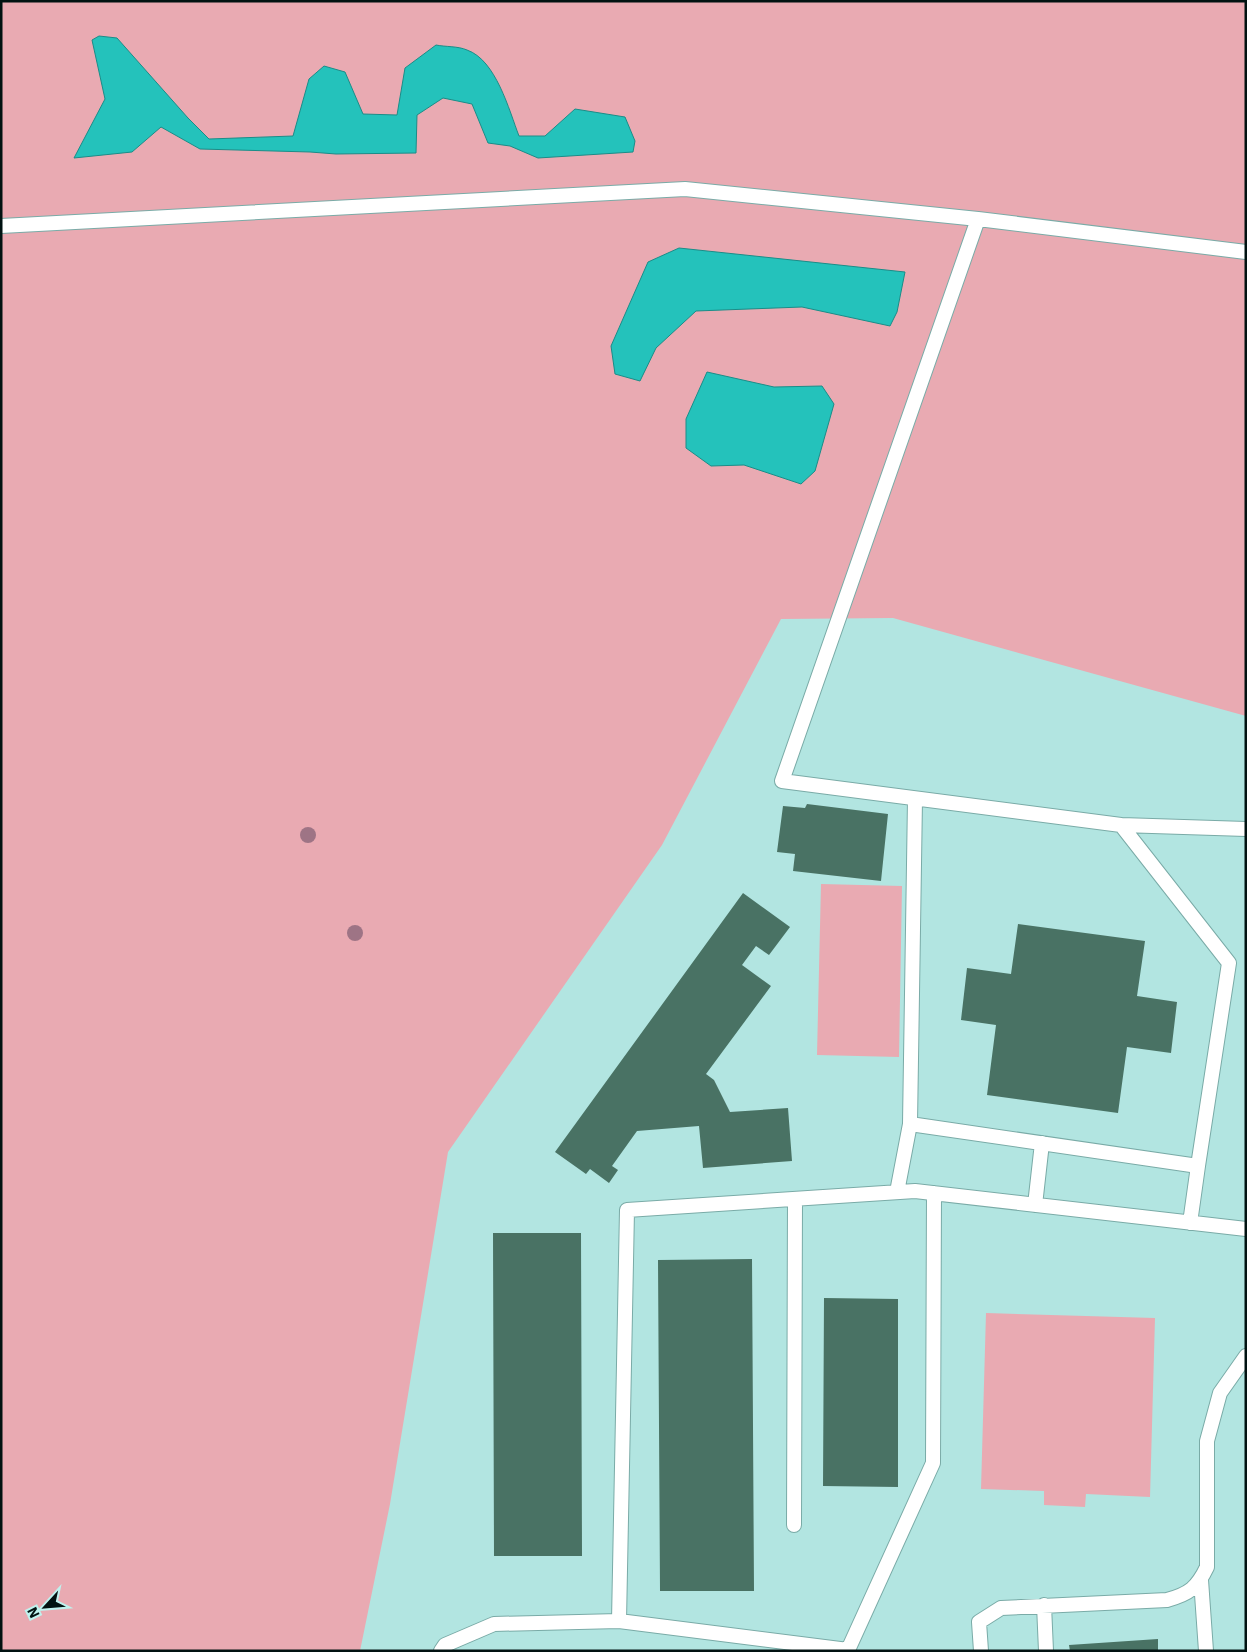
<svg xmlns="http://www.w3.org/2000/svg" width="1247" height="1652" font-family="'IBM Plex Sans',sans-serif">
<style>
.green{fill:#e9aab2}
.water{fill:#24c2bb;stroke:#1a8d88}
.building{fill:#497264}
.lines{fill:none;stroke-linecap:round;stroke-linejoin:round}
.service-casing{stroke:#7aaba7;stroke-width:16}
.service{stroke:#fff;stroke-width:14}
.tree{fill:#9e7485}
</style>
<rect width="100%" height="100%" fill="#b2e5e1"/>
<path class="green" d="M1,1H1246V716L893,618L781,619L662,845L448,1152L390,1504L360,1651H1Z
M821,884L902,886L899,1057L817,1055Z
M986,1313L1155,1318L1150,1497L1086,1494L1085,1507L1044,1505V1491L981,1489Z"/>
<path class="water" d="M99,36L117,38L188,118L209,139L293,136L309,79L324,66L345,72L363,114L397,115L405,68L436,45C446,47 458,46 467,50C496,60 509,110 519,136H545L575,109L625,117L635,141L633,152L538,158L510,146L488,143L472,104L443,98L417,115L416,153L336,154L310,152L200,149L161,127L132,152L74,158L105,99L92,40Z
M679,248L905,272L897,312L890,326L802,307L696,311L656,348L640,381L615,374L611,346L648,262Z
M707,372L774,387L822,386L834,404L815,471L801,484L744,465L711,466L686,448V419Z"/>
<path class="building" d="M807,804L888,814L881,881L793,871L795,854L777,852L783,806L805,808Z
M743,893L790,927L769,955L756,946L742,965L771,986L706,1074L714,1080L730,1112L788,1108L792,1161L703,1168L699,1126L637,1131L612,1166L618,1170L609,1183L590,1169L586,1174L555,1152Z
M1018,924L1145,941L1137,996L1177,1002L1171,1053L1127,1047L1118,1113L987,1095L996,1025L961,1020L967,968L1011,974Z
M493,1233H581L582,1556H494Z
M752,1259L754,1591H660L658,1260Z
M824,1298L898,1299V1487L823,1486Z
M1158,1639V1651H1070L1069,1645Z"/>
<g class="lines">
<defs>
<path id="service" d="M1,226L685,189L978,219
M1121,825L1246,829
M910,1124L915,799
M1198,1166L1229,963L1121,825L782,781L978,219L1246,252
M897,1192L910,1124L1198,1166L1190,1223
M934,1193L933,1463L848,1650L619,1621L627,1210L915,1191C1025,1203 1135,1217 1246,1229
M1035,1205L1042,1143
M794,1525L795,1199
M1201,1580L1206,1651
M1044,1605L1046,1651
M441,1651L445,1645L494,1624L619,1621
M981,1651L979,1622L1001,1608L1167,1600C1189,1594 1197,1588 1207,1567V1441L1220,1393L1246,1356"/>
</defs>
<use href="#service" class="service-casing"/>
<use href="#service" class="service"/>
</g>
<g class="tree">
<circle cx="308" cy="835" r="8"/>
<circle cx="355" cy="933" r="8"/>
</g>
<rect width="1247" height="1652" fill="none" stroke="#011211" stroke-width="5"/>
<g transform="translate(45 1607) rotate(244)" stroke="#bff2ee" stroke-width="4" paint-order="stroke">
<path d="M0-4L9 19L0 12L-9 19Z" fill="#011211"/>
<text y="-8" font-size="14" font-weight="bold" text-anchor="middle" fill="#011211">N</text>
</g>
</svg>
